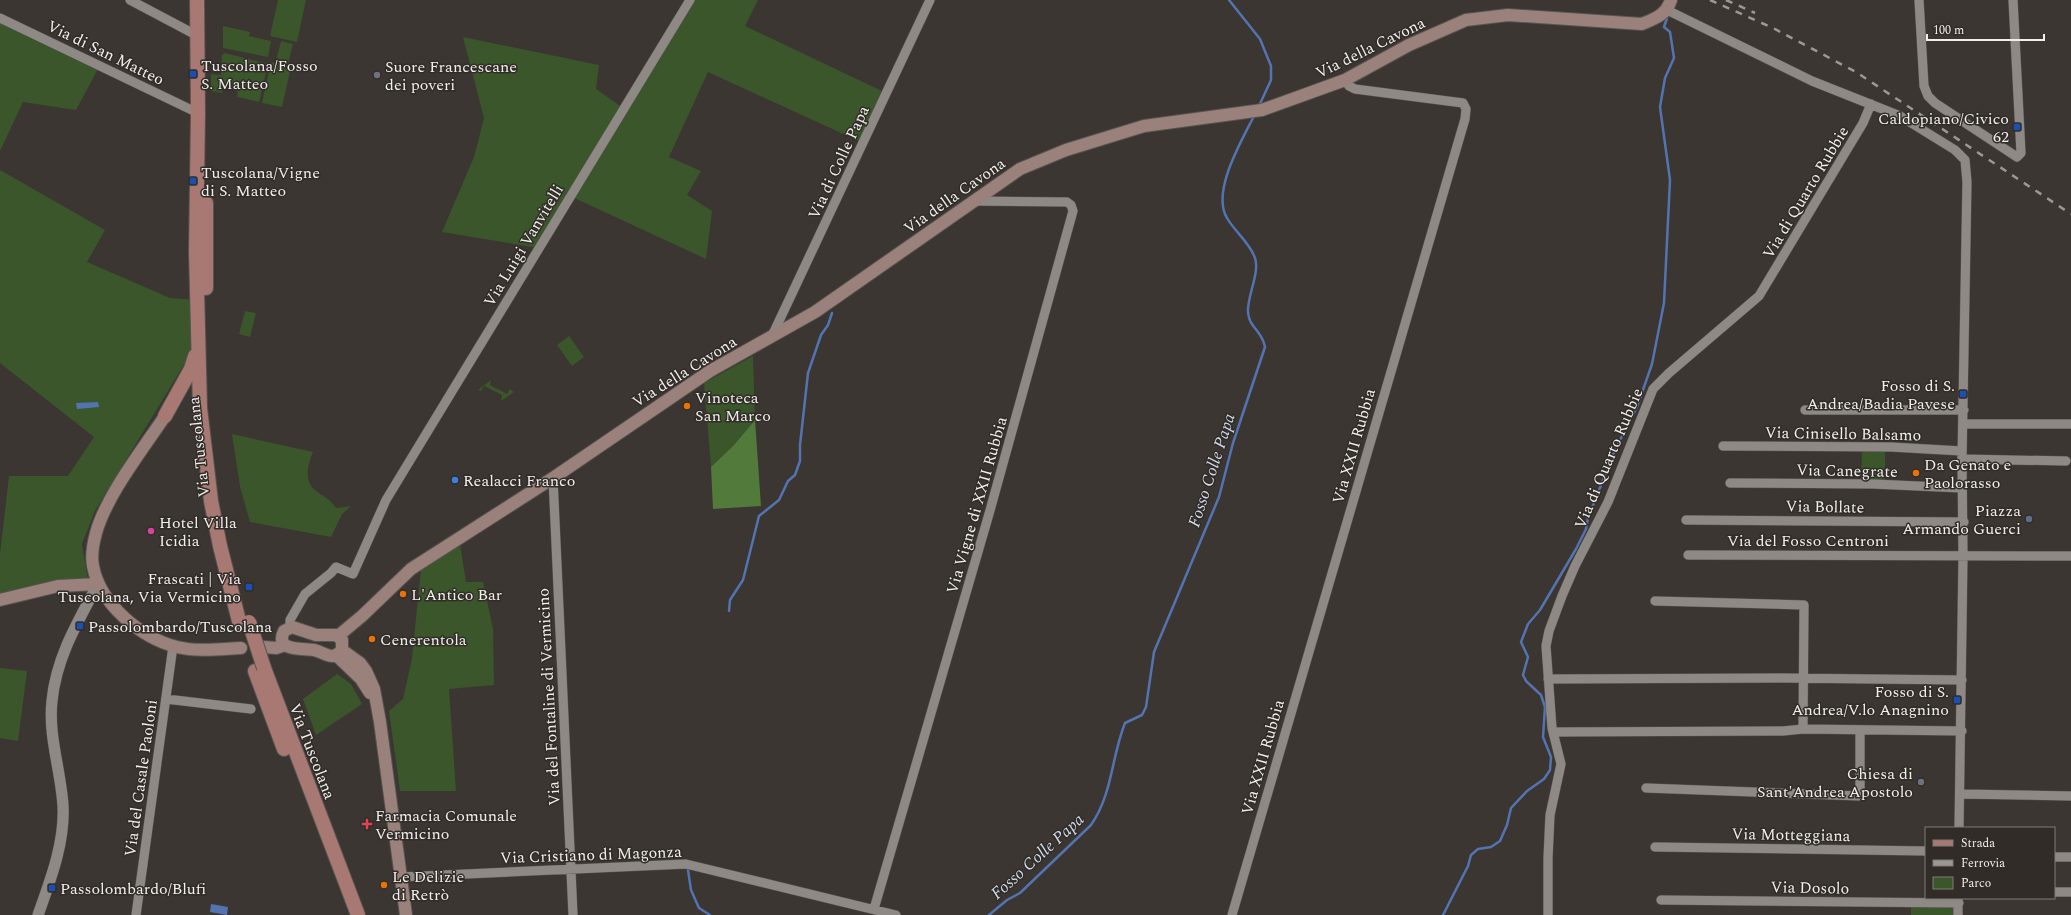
<svg xmlns="http://www.w3.org/2000/svg" width="2071" height="915" font-family="Spectral,serif">
<style>
.green{fill:#3a562a}
.forest{fill:#527a3a}
.water{fill:#5374b1}
.lines{fill:none;stroke-linecap:round;stroke-linejoin:round}
.stream{stroke:#5374b1;stroke-width:2.5}
.minor-casing{stroke:#585451;stroke-width:10}
.tertiary-casing{stroke:#585451;stroke-width:12}
.secondary-casing{stroke:#585451;stroke-width:14}
.primary-casing{stroke:#585451;stroke-width:16}
.minor{stroke:#8e8984;stroke-width:9}
.tertiary{stroke:#8e8984;stroke-width:11}
.secondary{stroke:#9b817c;stroke-width:12}
.primary{stroke:#a87873;stroke-width:14}
.rail{stroke:#9c9895;stroke-width:2.5;stroke-dasharray:7 7;stroke-linecap:butt}
.primary-bridge-casing{stroke:#585451;stroke-width:16;stroke-linecap:butt}
.primary-bridge{stroke:#a87873;stroke-width:14}
.transit-dot{fill:#1a4fb4;stroke:#312c28;stroke-width:1.5}
.worship-dot{fill:#6b7280;stroke:#312c28;stroke-width:1.5}
.food-dot{fill:#e8710a;stroke:#312c28;stroke-width:1.5}
.shop-dot{fill:#3f7fe0;stroke:#312c28;stroke-width:1.5}
.service-dot{fill:#5c6f8a;stroke:#312c28;stroke-width:1.5}
.hotel-dot{fill:#d1479c;stroke:#312c28;stroke-width:1.5}
.health-dot{fill:#e0444e;stroke:#312c28;stroke-width:1.5}
.labels{text-anchor:middle;stroke-width:3;stroke-linejoin:round;paint-order:stroke}
.street-label{font-size:16px;fill:#f1efec;stroke:#312c28}
.poi-label{font-size:16px;fill:#f1efec;stroke:#312c28;text-anchor:start}
.water-label{font-size:17px;font-style:italic;fill:#d2dcee;stroke:#312c28}
</style>
<rect width="100%" height="100%" fill="#3b3632"/>
<path class="green" d="M278,0H306L297,42L270,36Z
M690,0H758L745,26L886,93L863,143L708,72L669,157L701,171L687,195L712,211L706,259L570,196L538,248L442,232L474,157L484,118L463,37L599,65L596,89L623,108Z
M0,19L98,69L76,110L23,102L0,151Z
M223,26L250,32L249,36L271,41L268,57L223,48Z
M281,41L293,44L288,64L276,61Z
M225,53L268,64L259,102L237,97L238,91L224,87L222,93L211,91V74L221,75L222,55Z
M271,62L291,67L282,107L262,103Z
M0,170L105,230L87,262L170,298L197,300L199,340L95,511L82,544L88,580L0,600V554L9,476H68L94,437L0,363Z
M245,311L256,313L250,337L239,334Z
M569,336L584,357L572,366L557,345Z
M753,356L755,420L734,445L711,467L704,383Z
M491,380L490,385L507,394L510,389L514,392L501,401L502,395L484,386L481,391L478,390Z
M232,434L313,452C308,465 303,479 315,490C324,498 329,497 336,508L351,506L342,514L331,537L250,522L240,487Z
M1862,451H1885V482L1861,481Z
M460,544L466,582H483L493,629L494,685L449,689L456,791H400L389,711L403,699L412,658L421,569Z
M0,668L27,671L18,741L0,738Z
M337,674L351,684L362,704L316,735L303,699Z
M1911,903H1956L1957,915H1911Z"/>
<path class="forest" d="M755,420L761,506L713,509L711,467L734,445Z"/>
<path class="water" d="M98,402L99,407L77,409L76,403Z
M211,904L228,907L227,915L210,912Z"/>
<g class="lines">
<path class="stream" d="M1229,0L1260,39L1271,66V80L1259,106
M729,611L730,600L743,580L759,516L779,500L788,481L795,475L800,461V445L808,373L821,335L828,325L832,313
M688,870L691,890L699,908L710,915
M989,915L1007,900L1020,893L1091,825C1113,793 1111,758 1125,723L1142,715L1146,707L1154,652L1219,497L1233,443L1265,347C1262,330 1249,328 1248,312C1247,296 1260,273 1255,258C1250,243 1235,232 1227,218C1211,192 1242,140 1254,116
M1443,915L1468,866L1471,855L1478,849L1491,847L1500,841L1507,825L1511,808L1527,791L1544,779L1550,770L1551,757L1543,737L1545,707L1541,695L1526,681L1523,675L1528,657L1521,642L1528,624L1540,610L1576,549L1586,529L1588,518L1615,450L1637,407L1652,364L1664,303L1670,180L1660,107L1665,78L1674,58L1670,32L1664,27L1667,18"/>
<defs>
<path id="minor" d="M130,0L198,36
M1919,0L1924,86L1928,96L1935,103L2017,157L2021,153L2013,0
M1667,10L1812,81L1900,116L1955,150L1965,160L1967,182L1962,459L1963,556L1959,828
M0,18L198,113
M772,336L930,0
M1805,410H1964
M1963,424H2071
M1723,446L1891,447L1962,451
M1962,459L2066,461
M553,478L573,915
M1730,483L1873,484L1962,488
M1686,520L1964,522
M1688,555L2071,556
M290,627V620L305,594L331,573L336,567L353,574L386,500L406,467L690,0
M1548,679L1784,678L1962,680
M166,699L251,709
M1803,729L1962,731
M1553,732L1783,731L1803,729L1804,605L1655,601
M1646,788L1860,796V730
M1961,794L2071,796
M1655,847L1926,851
M2054,857H2071
M401,877L686,864L896,915
M2054,892H2071
M1661,900L1959,903
M874,909L989,514L1073,211L1071,205L1067,202L972,201
M136,915L173,646
M1232,915L1465,119L1466,109L1463,103L1355,89L1349,86L1345,80
M1548,915V858L1550,815L1561,764L1552,728L1546,646L1549,631L1562,596L1575,566L1608,502L1653,389L1669,373L1759,296L1863,123L1871,104
M1958,915V898"/>
<path id="tertiary" d="M38,915C50,881 65,843 63,806C61,771 48,736 52,701C56,658 78,621 98,584"/>
<path id="secondary" d="M165,416C143,449 106,496 96,533C93,544 91,556 93,566C100,604 141,638 177,647C198,652 220,649 241,648
M0,600L58,586L98,584
M292,627L316,635H336L342,640V650C339,653 337,656 332,656C326,656 320,651 314,650C303,648 274,652 284,631Z
M338,636L362,616L411,569L553,478L710,371L815,312L1020,169L1066,150L1144,126L1262,110L1345,80L1409,45L1466,20L1508,15L1642,24C1656,18 1666,15 1671,0
M263,647L276,648L285,645
M342,650L360,663L366,671L374,689L380,722L406,915
M336,655L361,679L370,693"/>
<path id="primary" d="M197,0L198,113L196,251L200,408L211,501L220,546L240,625
M206,203V288
M165,416L191,369L195,356
M264,668L358,915
M255,671L284,749"/>
</defs>
<use href="#minor" class="minor-casing"/>
<use href="#tertiary" class="tertiary-casing"/>
<use href="#secondary" class="secondary-casing"/>
<use href="#primary" class="primary-casing"/>
<use href="#minor" class="minor"/>
<use href="#tertiary" class="tertiary"/>
<use href="#secondary" class="secondary"/>
<use href="#primary" class="primary"/>
<path class="rail" d="M1710,0L1773,28L1856,72L2071,214
M1726,0L1755,13"/>
<defs>
<path id="primary-bridge" d="M249,622L264,668"/>
</defs>
<use href="#primary-bridge" class="primary-bridge-casing"/>
<use href="#primary-bridge" class="primary-bridge"/>
</g>
<g class="transit-dot">
<rect x="189" y="70" width="8" height="8" rx="2"/>
<rect x="2013" y="123" width="8" height="8" rx="2"/>
<rect x="189" y="177" width="8" height="8" rx="2"/>
<rect x="1959" y="390" width="8" height="8" rx="2"/>
<rect x="245" y="583" width="8" height="8" rx="2"/>
<rect x="76" y="622" width="8" height="8" rx="2"/>
<rect x="1953" y="696" width="8" height="8" rx="2"/>
<rect x="48" y="884" width="8" height="8" rx="2"/>
</g>
<g class="worship-dot">
<circle cx="377" cy="75" r="4"/>
<circle cx="1921" cy="782" r="4"/>
</g>
<g class="food-dot">
<circle cx="687" cy="406" r="4"/>
<circle cx="1916" cy="473" r="4"/>
<circle cx="403" cy="594" r="4"/>
<circle cx="372" cy="639" r="4"/>
<circle cx="384" cy="885" r="4"/>
</g>
<circle class="shop-dot" cx="455" cy="480" r="4"/>
<circle class="service-dot" cx="2029" cy="519" r="4"/>
<circle class="hotel-dot" cx="151" cy="531" r="4"/>
<path class="health-dot" d="M365 818h4v4h4v4h-4v4h-4v-4h-4v-4h4z"/>
<g class="labels">
<g class="street-label">
<text transform="translate(1370 47) rotate(-26)" y="6">Via della Cavona</text>
<text transform="translate(106 52) rotate(26)" y="6">Via di San Matteo</text>
<text transform="translate(838 162) rotate(-65)" y="6">Via di Colle Papa</text>
<text transform="translate(1805 192) rotate(-59)" y="6">Via di Quarto Rubbie</text>
<text transform="translate(954 195) rotate(-35)" y="6">Via della Cavona</text>
<text transform="translate(523 245) rotate(-59)" y="6">Via Luigi Vanvitelli</text>
<text transform="translate(684 371) rotate(-32)" y="6">Via della Cavona</text>
<text transform="translate(1843 433) rotate(1)" y="6">Via Cinisello Balsamo</text>
<text transform="translate(1353 446) rotate(-74)" y="6">Via XXII Rubbia</text>
<text transform="translate(198 447) rotate(-96)" y="6">Via Tuscolana</text>
<text transform="translate(1608 458) rotate(-67)" y="6">Via di Quarto Rubbie</text>
<text transform="translate(1847 470) rotate(1)" y="6">Via Canegrate</text>
<text transform="translate(976 505) rotate(-74)" y="6">Via Vigne di XXII Rubbia</text>
<text transform="translate(1825 506) rotate(1)" y="6">Via Bollate</text>
<text x="1808" y="546">Via del Fosso Centroni</text>
<text transform="translate(548 697) rotate(-93)" y="6">Via del Fontaline di Vermicino</text>
<text transform="translate(313 751) rotate(69)" y="6">Via Tuscolana</text>
<text transform="translate(1262 757) rotate(-74)" y="6">Via XXII Rubbia</text>
<text transform="translate(140 778) rotate(-82)" y="6">Via del Casale Paoloni</text>
<text transform="translate(1791 834) rotate(1)" y="6">Via Motteggiana</text>
<text transform="translate(591 854) rotate(-2)" y="6">Via Cristiano di Magonza</text>
<text transform="translate(1810 887) rotate(1)" y="6">Via Dosolo</text>
</g>
<g class="poi-label">
<text x="201" y="71">Tuscolana/Fosso<tspan x="201" dy="18">S. Matteo</tspan></text>
<text x="385" y="72">Suore Francescane<tspan x="385" dy="18">dei poveri</tspan></text>
<text x="2009" y="124" text-anchor="end">Caldopiano/Civico<tspan x="2009" dy="18">62</tspan></text>
<text x="201" y="178">Tuscolana/Vigne<tspan x="201" dy="18">di S. Matteo</tspan></text>
<text x="1955" y="391" text-anchor="end">Fosso di S.<tspan x="1955" dy="18">Andrea/Badia Pavese</tspan></text>
<text x="695" y="403">Vinoteca<tspan x="695" dy="18">San Marco</tspan></text>
<text x="1924" y="470">Da Genato e<tspan x="1924" dy="18">Paolorasso</tspan></text>
<text x="463" y="486">Realacci Franco</text>
<text x="2021" y="516" text-anchor="end">Piazza<tspan x="2021" dy="18">Armando Guerci</tspan></text>
<text x="159" y="528">Hotel Villa<tspan x="159" dy="18">Icidia</tspan></text>
<text x="241" y="584" text-anchor="end">Frascati | Via<tspan x="241" dy="18">Tuscolana, Via Vermicino</tspan></text>
<text x="411" y="600">L'Antico Bar</text>
<text x="88" y="632">Passolombardo/Tuscolana</text>
<text x="380" y="645">Cenerentola</text>
<text x="1949" y="697" text-anchor="end">Fosso di S.<tspan x="1949" dy="18">Andrea/V.lo Anagnino</tspan></text>
<text x="1913" y="779" text-anchor="end">Chiesa di<tspan x="1913" dy="18">Sant'Andrea Apostolo</tspan></text>
<text x="375" y="821">Farmacia Comunale<tspan x="375" dy="18">Vermicino</tspan></text>
<text x="392" y="882">Le Delizie<tspan x="392" dy="18">di Retrò</tspan></text>
<text x="60" y="894">Passolombardo/Blufi</text>
</g>
<g class="water-label">
<text transform="translate(1211 470) rotate(-72)" y="6">Fosso Colle Papa</text>
<text transform="translate(1037 856) rotate(-42)" y="6">Fosso Colle Papa</text>
</g>
</g>
<rect x="1925" y="827" width="130" height="72" fill="#312c28" stroke="#7e7a76"/>
<rect x="1933" y="840" width="20" height="6" fill="#a87873" stroke="#7e7a76"/>
<text x="1961" y="847" font-size="12" fill="#f1efec">Strada</text>
<rect x="1933" y="860" width="20" height="6" fill="#9c9895" stroke="#7e7a76"/>
<text x="1961" y="867" font-size="12" fill="#f1efec">Ferrovia</text>
<rect x="1933" y="877" width="20" height="12" fill="#3a562a" stroke="#7e7a76"/>
<text x="1961" y="887" font-size="12" fill="#f1efec">Parco</text>
<path d="M1927 34v6h117v-6" fill="none" stroke="#f1efec" stroke-width="2"/>
<text x="1933" y="34" font-size="12" fill="#f1efec" stroke="#312c28" stroke-width="3" paint-order="stroke">100 m</text>
</svg>
